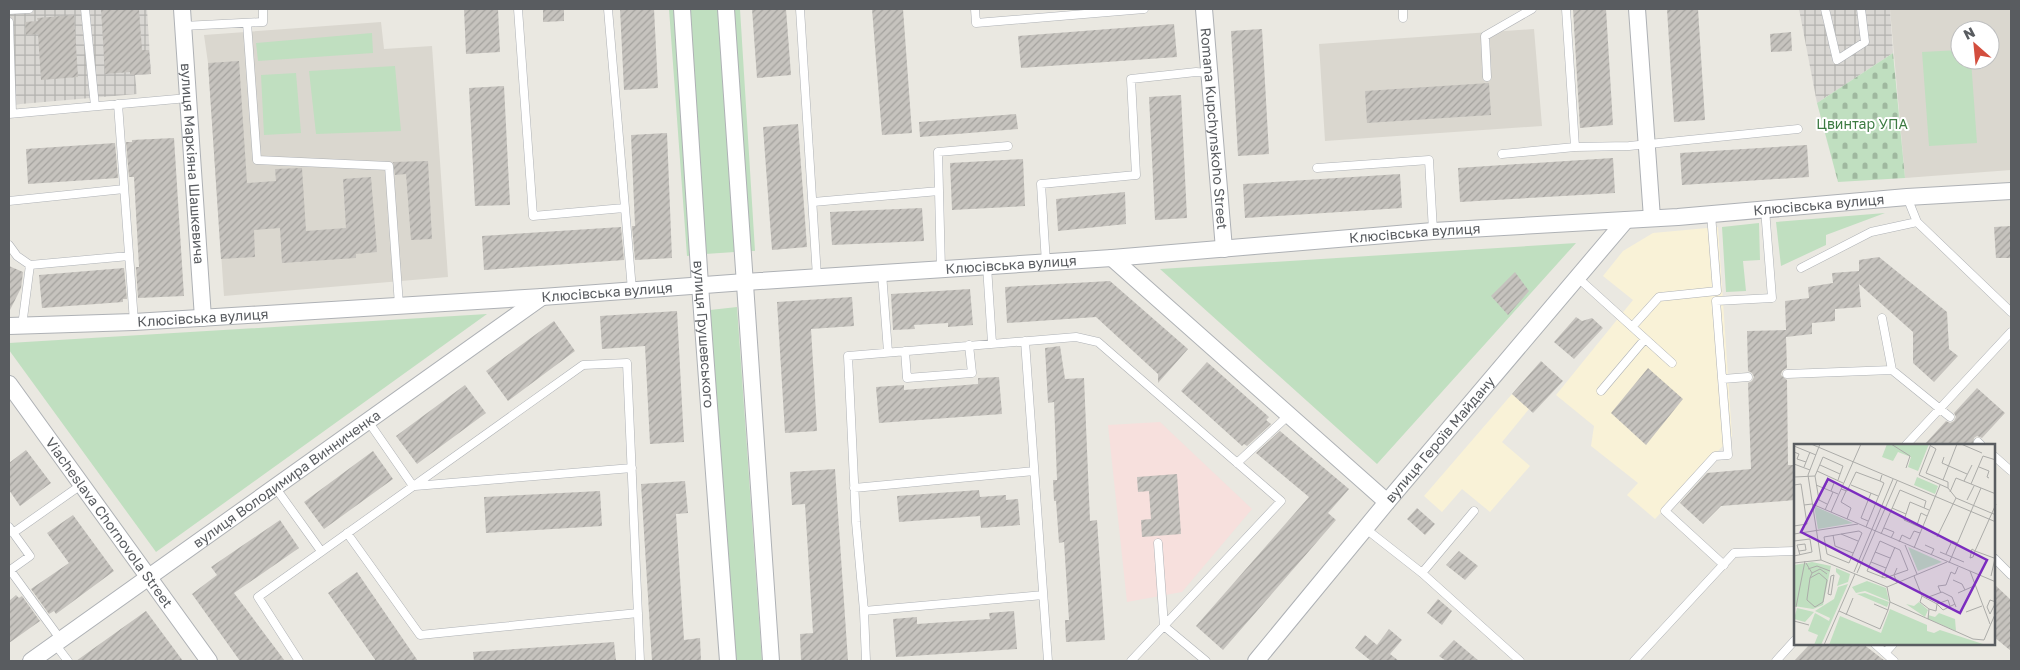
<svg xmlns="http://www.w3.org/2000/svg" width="2020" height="670" font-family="'Golos Text',sans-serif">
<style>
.commercial{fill:#f9f2d7}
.industrial{fill:url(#industrial-grid)}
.education{fill:#dad7cf;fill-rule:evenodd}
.medical{fill:#f7e0dd}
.green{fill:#c0dfc0}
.cemetery{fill:url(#cemetery-stones)}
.building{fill:url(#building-hatch)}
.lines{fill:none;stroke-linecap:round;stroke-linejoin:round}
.lane-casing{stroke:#aeb1b5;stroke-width:9}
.street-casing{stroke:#aeb1b5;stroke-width:18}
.lane{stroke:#fff;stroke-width:8}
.street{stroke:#fff;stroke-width:16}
.labels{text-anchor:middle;stroke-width:4;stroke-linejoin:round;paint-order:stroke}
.park-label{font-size:14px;fill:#3d7b42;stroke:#fff}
.street-label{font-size:14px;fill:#595c60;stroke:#fff}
.inset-road{fill:none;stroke:#acaca9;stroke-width:1}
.view{fill:#7b2cbf;fill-opacity:0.15;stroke:#7b2cbf;stroke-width:2.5}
.inset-edge{fill:none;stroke:#595c60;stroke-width:2.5}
</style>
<defs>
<pattern id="industrial-grid" width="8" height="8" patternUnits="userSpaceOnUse" patternTransform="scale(1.25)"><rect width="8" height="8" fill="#d9d7d3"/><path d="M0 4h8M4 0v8" fill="none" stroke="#b3b2af"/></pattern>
<pattern id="cemetery-stones" width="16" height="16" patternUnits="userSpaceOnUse" patternTransform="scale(1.25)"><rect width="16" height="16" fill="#c0dfc0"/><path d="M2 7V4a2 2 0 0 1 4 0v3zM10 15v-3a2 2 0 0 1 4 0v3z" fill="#9fb89f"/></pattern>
<pattern id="building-hatch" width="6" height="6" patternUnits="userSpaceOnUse" patternTransform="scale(1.25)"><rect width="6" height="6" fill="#c6c3be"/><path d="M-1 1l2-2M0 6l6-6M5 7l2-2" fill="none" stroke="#a4a29e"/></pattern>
</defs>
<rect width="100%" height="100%" fill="#eae8e1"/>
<path class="commercial" d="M1718,227L1732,436L1655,519L1627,495L1638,483L1591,446L1594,426L1556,395L1633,300L1603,276L1623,251L1653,233Z
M1512,394L1529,409L1502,442L1530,466L1490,512L1462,489L1442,512L1424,496Z"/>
<path class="industrial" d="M9,9H147L151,74L135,75L137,94L9,105Z
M1799,9H1890L1893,53L1817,103Z"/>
<path class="education" d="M1890,9H2011V170L1905,178ZM1960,30H1990V60H1960Z
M381,22L384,49L432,46L448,277L224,296L208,63L204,35Z
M1534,29L1542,126L1325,141L1319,44Z"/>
<path class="medical" d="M1160,422L1252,509L1182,592L1127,602L1108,425Z"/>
<path class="green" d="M669,9H678L695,255L687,256Z
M689,9H720L735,252L705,254Z
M731,9H740L755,251H746Z
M372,33L373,53L258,61L256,43Z
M1960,50V60H1971L1977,143L1929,146L1922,52Z
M395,66L401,131L316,134L309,71Z
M296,73L301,133L264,135L261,75Z
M1885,213L1826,235V245L1781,266L1776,222Z
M1759,223L1760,260L1743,261L1746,291L1726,292L1722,227Z
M1576,243L1377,464L1160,269Z
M737,307L762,661H736L710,310Z
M487,314L156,552L9,350V343Z"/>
<path class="cemetery" d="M1893,53L1905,178L1838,182L1817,103Z"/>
<path class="building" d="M101,9H139L142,50H149L151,74L130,75V72L105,74Z
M464,9H498L500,52L466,54Z
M543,9H564V21L543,22Z
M620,9H654L658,88L624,90Z
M752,9H786L791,75L757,78Z
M872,9H903L912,133L882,135Z
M1573,9H1606L1613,125L1580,128Z
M1667,9H1698L1705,120L1674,122Z
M74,15L78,77L41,80L38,34L26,35L25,22L38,21L37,18Z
M1174,24L1177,57L1021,68L1018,36Z
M1262,29L1269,154L1238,156L1231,31Z
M1791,32L1792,51L1771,52L1770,34Z
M239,61L247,183L276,181L275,169L302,168L306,231L346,228L343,179L371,177L377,252L356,254V258L282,263L280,228L254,230L255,257L221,259L208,63Z
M1489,83L1491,115L1367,123L1365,91Z
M504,86L510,205L475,206L469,88Z
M1181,95L1187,218L1155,220L1149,97Z
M1016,114L1018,129L920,137L919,122Z
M798,124L807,247L772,250L763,127Z
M667,133L672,258L635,260L632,226H635L631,135Z
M174,138L184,296L138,298L136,267H139L134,177H129L126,142H132V140Z
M115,143L118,178L28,184L26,149Z
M1807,145L1809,177L1682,185L1680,153Z
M1613,158L1615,193L1460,202L1458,168Z
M1023,159L1025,206L952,210L950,163Z
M428,161L432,239L411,240L406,174L395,175L393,162Z
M1400,174L1402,208L1245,218L1243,184Z
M1125,192L1126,224L1058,231L1056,199Z
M922,208L924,241L832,245L830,212Z
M2011,226V258H1996L1994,227Z
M621,227L624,260L484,270L482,236Z
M1879,257L1947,312L1949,349L1958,356L1934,382L1913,363V332L1859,284L1861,307L1835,309V321L1812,323V334L1786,337L1787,368L1782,371L1781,375L1787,380L1788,465H1795V500L1721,506L1703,524L1680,503L1707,473L1751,469L1748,383L1752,381L1754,377L1752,373L1748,371L1747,331L1786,330L1785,301L1809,298L1808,287L1833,283L1832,273L1859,271V260Z
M9,266L23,272L21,288L9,312Z
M124,268L127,299H123V302L42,308L39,275Z
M1515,272L1529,291L1508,315L1491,296Z
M1110,281L1188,349L1158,383V374L1096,317L1007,323L1005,287Z
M970,289L973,325L948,327V323L914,325L915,329L893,330L891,294Z
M852,297L854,326L811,329L817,431L785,433L777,302Z
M677,311L684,442L650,444L645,346L602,349L600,316Z
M1576,317L1582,321L1592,318L1603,328L1574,359L1554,342Z
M554,321L575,351L508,401L486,371Z
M1060,346L1065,379L1084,378L1090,521L1097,520L1105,640L1066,642L1065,620H1069L1064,542L1059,543L1056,501H1054L1053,480H1057L1054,402L1048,403L1045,348Z
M1541,361L1563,381L1533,413L1512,394Z
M1207,362L1269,417L1266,420L1271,424L1247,446L1244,444L1242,446L1181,391Z
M1648,368L1683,399L1646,445L1611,413Z
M999,377L1002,414L879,423L876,387L904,385V390L978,384V378Z
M465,385L486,413L417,464L396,436Z
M1977,388L2005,413L1982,438L1977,436L1974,438L1973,445H1924L1946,421L1950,423L1954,421L1956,417L1954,413Z
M1280,431L1349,489L1328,513L1336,520L1223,650L1196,626L1309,497L1256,453Z
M26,450L51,483L20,506L9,490V463Z
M373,451L393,479L324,529L304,502Z
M835,469L848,661H801L800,634L813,633L805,504L792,505L790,472Z
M1177,474L1181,534L1142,537L1141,520L1151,519L1149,491L1138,492L1137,477Z
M685,481L688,513L676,514L684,640L700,638L701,661H652L641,484Z
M979,490L980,497L1006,495V500L1018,499L1020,525L981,528L980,516L899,522L897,496Z
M600,491L602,526L486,533L484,497Z
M1417,508L1435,524L1425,535L1407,519Z
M73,515L114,571L56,614L54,611L49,614L31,589L69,563L47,533Z
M280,520L299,548L234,593L285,661H240L192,594L217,575L211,567Z
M1459,551L1478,566L1465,580L1446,565Z
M357,572L418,661H376L328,593Z
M1994,584L2011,600V651L1994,637Z
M16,595L19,598L22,596L40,621L9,643V601Z
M1438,599L1452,611L1442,625L1427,613Z
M146,611L183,661H76Z
M1014,611L1017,649L896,657L893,619L917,617V624L990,619L989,613Z
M1389,629L1402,640L1390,654L1399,661H1371L1355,648L1365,635L1377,645Z
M1454,640L1479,661H1446L1439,656Z
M614,642L616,661H474L473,652Z
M1810,644H1863L1885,661H1794Z"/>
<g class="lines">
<defs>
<path id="lane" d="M85,9L95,106
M518,9L533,216L624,208
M608,9L632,290
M800,9L817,277
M975,9L976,23L1144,9
M1403,9V18
M1566,9L1575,147
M1825,9L1837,60L1865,42L1861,9
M9,10L29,9
M9,22L12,113
M247,23L257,160L389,166L399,305
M183,26L263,22V9
M1487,77L1485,36L1532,9
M118,104L134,322
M9,114L188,98
M1502,154L1575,147L1629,146L1798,129
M1317,168L1429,160L1433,231
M939,191L938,152L1008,146
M1907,197L1917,222L2011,312
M9,201L124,189
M813,202L939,191L941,270
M9,245L17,256L30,265L129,256
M1046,263L1041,184L1136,175L1131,79L1196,72L1208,73
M987,266L992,343
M1801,268L1871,232L1917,222
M882,273L888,352
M1577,277L1672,363
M1882,318L1892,370
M22,326L30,265
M1632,327L1659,297L1717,291L1711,214
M1025,341L1048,661
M905,351L907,378L972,373L969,345
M1787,374L1892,370L1950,417
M1723,379L1748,377
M1601,391L1645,339
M368,421L413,486
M1978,442L1981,445
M1906,445L2011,332
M1994,456L2011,471
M1237,463L1289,415
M415,486L632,468
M275,487L321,551
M854,488L1034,471
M9,527L30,556L9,571
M1366,529L1422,573L1520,661
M13,533L81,485
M347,533L420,635L638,613
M1158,543L1164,626L1206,661
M1994,558L2011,575
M1724,565L1665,511L1715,456L1728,455L1716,301L1772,298L1765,209
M10,570L61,640
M1422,573L1474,511
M864,611L1043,595
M55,644L68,661
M1875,644L1894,661
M1885,653L1893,644
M299,661L258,597L583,365L627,363L640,661
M866,661L864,611L856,522L848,356L1076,337L1098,342L1281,501L1131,661
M1634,661L1734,553L1795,551
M1776,661L1795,640"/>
<g id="street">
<path id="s1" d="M182,9L203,318"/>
<path id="s2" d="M682,9L700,285L728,661"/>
<path d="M726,9L771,661"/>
<path id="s3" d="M1204,9L1224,249"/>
<path d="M1637,9L1652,218"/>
<path d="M1112,258L1387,502"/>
<path id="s4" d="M9,326L134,322L542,297L745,282L1112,258L1433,231L1678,217L1907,197L2011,191"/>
<path id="s5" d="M9,384L209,661"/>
<path id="s6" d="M31,661L542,297"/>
<path id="s7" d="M1256,661L1387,502L1626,220"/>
</g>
</defs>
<use href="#lane" class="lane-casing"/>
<use href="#street" class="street-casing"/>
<use href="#lane" class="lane"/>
<use href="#street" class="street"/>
</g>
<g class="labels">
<g class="park-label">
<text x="1862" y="129">Цвинтар УПА</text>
</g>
<g class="street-label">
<text dy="5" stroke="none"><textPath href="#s3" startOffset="120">Romana Kupchynskoho Street</textPath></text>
<text dy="5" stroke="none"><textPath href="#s1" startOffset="155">вулиця Маркіяна Шашкевича</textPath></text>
<text dy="5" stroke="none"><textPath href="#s4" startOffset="1814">Клюсівська вулиця</textPath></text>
<text dy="5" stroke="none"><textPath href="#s4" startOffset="1409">Клюсівська вулиця</textPath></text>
<text dy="5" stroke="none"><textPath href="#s4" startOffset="1004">Клюсівська вулиця</textPath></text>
<text dy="5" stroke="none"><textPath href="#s4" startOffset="599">Клюсівська вулиця</textPath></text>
<text dy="5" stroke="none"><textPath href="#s4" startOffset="194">Клюсівська вулиця</textPath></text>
<text dy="5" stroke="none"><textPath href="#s2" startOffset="326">вулиця Грушевського</textPath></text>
<text dy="5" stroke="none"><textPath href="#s7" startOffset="288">вулиця Героїв Майдану</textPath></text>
<text dy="5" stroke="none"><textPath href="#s6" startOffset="314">вулиця Володимира Винниченка</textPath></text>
<text dy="5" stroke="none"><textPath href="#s5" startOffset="171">Viacheslava Chornovola Street</textPath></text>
</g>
</g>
<g transform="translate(1794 444)">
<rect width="201" height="201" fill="#eae8e1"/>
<path d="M93,0H135L124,27L114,23L117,13L104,8L99,17L88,13ZM123,33L144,42L141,50L120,41ZM20,62L59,79L24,85ZM114,103L148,118L124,127ZM18,118L37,122L29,161L19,165L0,162V121ZM42,124L56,130L54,138L43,142L46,132L42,128ZM73,137L92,144L95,157L71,147L62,149L58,143ZM54,140L27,201H20L24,191L14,187L21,169L35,177L36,174L21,167L40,155L44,143ZM71,149L95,158L93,163L63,150ZM3,164L20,168L11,178L0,175Z" fill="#c0dfc0"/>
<path d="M125,158L134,166L131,173L112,160L120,162ZM145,169L161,175L162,187L134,175V171L141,173Z" fill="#c0dfc0"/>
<path d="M96,165L133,181V187L140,189L146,186L192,201H35L46,172L87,189Z" fill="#c0dfc0"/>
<path class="inset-road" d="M17,0L202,78M26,0L14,31L27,116M97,0L116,12L112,24M137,0L125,31L154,44L162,54L143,93M167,0L188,9M0,2L22,11M137,2L142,5L132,29L154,38V44M0,8L5,10L3,15L12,18M150,13L148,19L173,30M0,20L16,26M26,21L46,30M10,23L16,8M185,23L195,27L193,33L195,34M23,27L49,39M0,33L21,32M149,36L163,0M170,37L178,21M177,40L189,12L202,16M0,41L7,40L13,80L0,82M22,41L44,50M57,41L84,52M30,45L34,36L40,39L37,47M47,45L53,47L62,28L86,37M52,47L47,58L57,64L53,75M156,48L162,34L202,50M162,54L202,71M173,56L180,42M33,60L25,56L21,32L29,13L49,22L44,36M202,60L181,107L179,113L176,114L178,105L181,107L200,114L202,115M10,61L18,60L202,138M98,64L112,70M31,66L39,48M37,68L67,0M74,77L67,74L77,49M123,81L127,69L133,72M72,83L90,39L86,37L88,31M90,84L100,88L97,94M128,84L110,76L116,58L135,66M65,87L68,89L55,119L33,110L30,93ZM0,90L64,80M47,90L64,97M87,90L106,46L132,57L130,64M39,91L41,102L59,109M0,97L16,95L18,108L0,112M86,97L106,106L114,126L91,134L73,127ZM105,98L108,91L116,95L120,87L126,89M111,101L123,130M131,101L140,105L137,111M120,104L146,41M5,107L12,106L11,100L3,101L6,111M81,108L96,114M146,108L170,118M152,110L158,97L163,99M77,118L92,124M0,119L27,116L93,143L153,118M12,119L18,129L26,125L33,130M155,119L187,44M103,124L100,131L103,139M14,125L23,122L36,127M176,127L196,180M60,128L99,35M63,129L103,37M40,131L37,151L34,150L37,132ZM120,132L128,152L143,160L142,167L135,165M197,132L202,110M16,134L25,129L33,136L29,158L21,163L13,156V155L16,134L18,129M88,134L101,103M159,136L168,140L171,146M93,143L96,158L179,195L190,196L202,168M147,149L144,142L152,141L157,128L161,130L164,123M164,149L180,142M128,152L126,158L135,165L134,175M132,154L148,148L158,153L162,163M196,156L202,158L196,170L193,163ZM80,160L94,166L96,158M156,162L154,156L143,160L149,166L161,160M2,163L11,117M45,167L86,185L94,166M172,168L188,162M52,171L59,154M0,177L15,181M30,201L61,130"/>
<path class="view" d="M34,35L193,116L166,169L7,88Z"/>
<rect width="201" height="201" class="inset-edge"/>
</g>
<rect width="2020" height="670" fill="none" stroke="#595c60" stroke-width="20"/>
<g transform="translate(1975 45) rotate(333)"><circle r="24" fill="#ffffff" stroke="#bdbebf"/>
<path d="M0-4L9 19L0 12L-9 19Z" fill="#d34e3e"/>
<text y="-8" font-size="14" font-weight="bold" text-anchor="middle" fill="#595c60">N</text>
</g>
</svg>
